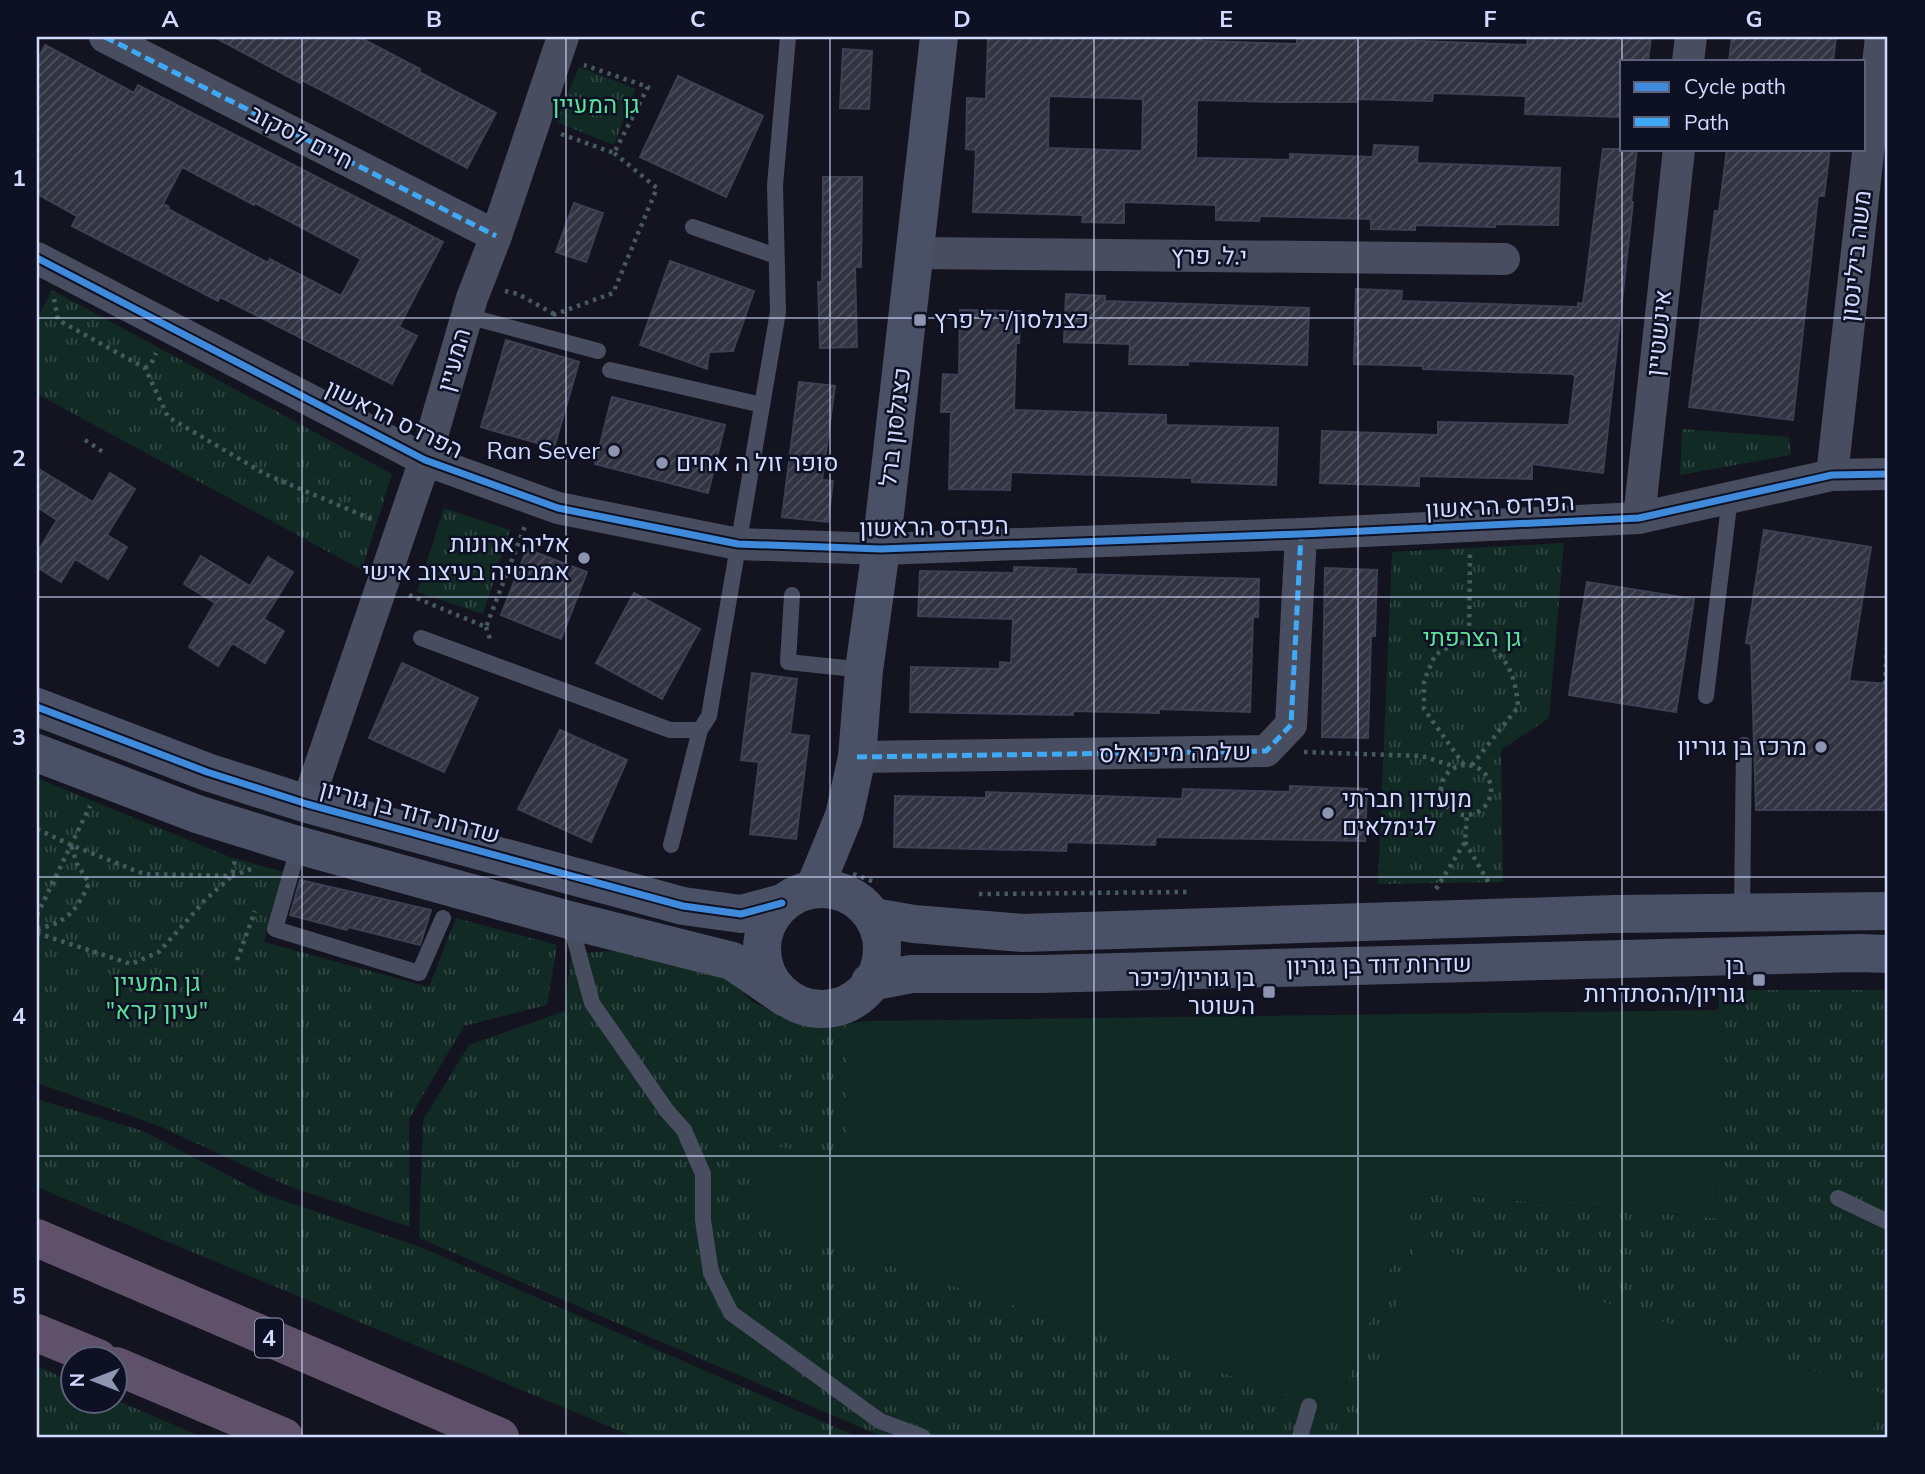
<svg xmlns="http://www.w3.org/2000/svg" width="1925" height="1474" font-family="Mulish,Heebo,sans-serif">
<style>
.grass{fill:url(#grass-tufts)}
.garden{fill:#112a24}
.building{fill:url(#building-hatch);stroke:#3d4053;stroke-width:2;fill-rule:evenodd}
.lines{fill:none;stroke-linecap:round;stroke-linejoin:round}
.path{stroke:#46595f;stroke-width:4.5;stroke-dasharray:3.5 5;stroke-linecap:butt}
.lane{stroke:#484e60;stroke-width:16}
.street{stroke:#484e60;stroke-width:32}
.secondary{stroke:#4a5166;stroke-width:38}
.highway{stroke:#60516b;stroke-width:38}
.quiet{stroke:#3fa9f5;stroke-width:5;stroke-dasharray:10 5;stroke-linecap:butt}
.cycleway-casing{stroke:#0e1124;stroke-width:11}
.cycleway{stroke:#408adc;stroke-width:7}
.grid{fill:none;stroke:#d1daff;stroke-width:2;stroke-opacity:0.55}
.poi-dot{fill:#8e95b1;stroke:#0e1124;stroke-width:2.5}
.labels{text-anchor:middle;stroke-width:5;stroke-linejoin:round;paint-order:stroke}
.shield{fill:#0e1124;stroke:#969ebd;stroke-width:2}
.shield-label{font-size:23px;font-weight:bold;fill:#d1daff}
.park-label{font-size:24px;fill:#5ce098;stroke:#0e1124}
.street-label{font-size:24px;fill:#d1daff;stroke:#0e1124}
.poi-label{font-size:24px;fill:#d1daff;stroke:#0e1124;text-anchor:end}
.neatline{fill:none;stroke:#d1daff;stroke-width:2.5}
.grid-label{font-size:23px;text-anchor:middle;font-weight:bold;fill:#d1daff}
</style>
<defs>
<pattern id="grass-tufts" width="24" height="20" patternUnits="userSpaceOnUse" patternTransform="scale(1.75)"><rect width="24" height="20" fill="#112a24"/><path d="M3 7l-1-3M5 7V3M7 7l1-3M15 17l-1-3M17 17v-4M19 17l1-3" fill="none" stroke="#334845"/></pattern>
<pattern id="building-hatch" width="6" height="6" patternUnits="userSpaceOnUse" patternTransform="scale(1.75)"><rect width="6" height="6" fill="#313341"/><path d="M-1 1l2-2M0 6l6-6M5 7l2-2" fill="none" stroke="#4e505e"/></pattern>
</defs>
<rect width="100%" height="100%" fill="#13141f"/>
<path class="grass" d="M579,67L636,89L614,145L556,122Z
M52,290L392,474L362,570L37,394V319Z
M1682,429L1789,437L1791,455L1680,475Z
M444,508L510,530L483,614L417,592Z
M1564,543L1549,718L1501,750L1503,882L1378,884L1392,552Z
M37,778L230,857L284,872L264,942L429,987L456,918L557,945L547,1005L464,1026L409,1119L410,1227L288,1186L159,1126L37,1083Z
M649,948L712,965L754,1003L800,1020L846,1024V1161L1336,1410L1419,1192L1715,1218L1719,990H1888V1437H883L419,1238L423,1120L469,1045L565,1011L571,954Z
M37,1099L143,1131L264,1194L423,1248L858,1437H634L37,1187Z
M37,1366L73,1382L74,1400H116L202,1437H37Z"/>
<path class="garden" d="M1719,1010L1715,1218L1419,1192L1336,1410L757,1223L760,1143L846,1160V1024L867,1021Z
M1417,1241L1885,1394L1871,1437H1353Z"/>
<path class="building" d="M214,37H359L420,69L419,72L496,113L467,168L346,103L302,80L300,83Z
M988,37H1201V41L1297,44V39H1366L1527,45L1528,37H1651L1648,61H1622V117L1525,114L1526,96L1433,93L1432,101L1356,99V102H1279L1197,100L1196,158L1290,160V154L1373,157L1374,145L1418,147L1417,163L1560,168L1558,225L1495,224V227L1415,225V230L1371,229V219L1260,216L1259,221L1216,220V205L1124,202V223L1082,222L1083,215L973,212L976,150L966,149L967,98L986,99ZM1049,96L1143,99L1142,151L1048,148Z
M1732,37H1836L1833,61H1729Z
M45,45L134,93L138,85L443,242L399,327L417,336L392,384L220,297L218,301L72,226L77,216L37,194V61ZM182,167L254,205L255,203L361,259L341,296L270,259L268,263L168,209L169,207L163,204Z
M843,49L872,51L869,109L840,108Z
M678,76L763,116L726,197L640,157Z
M1603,149H1637L1631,202H1633L1603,473L1532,464V479L1419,476V486L1320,483L1322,431L1438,435V422L1569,425L1575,377L1573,374L1423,369V366L1354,364L1356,289L1402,291L1401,301L1578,307V303L1583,304Z
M1727,149H1830L1824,196H1818L1793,420L1689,407L1715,211H1719Z
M823,177H862L861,267H855L857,347L820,348L818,282H822Z
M574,203L603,213L586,262L556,252Z
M670,261L754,291L733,351L709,352L707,369L640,345Z
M1066,294L1105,296V301L1309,308L1307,365L1188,361V365L1129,364L1130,344L1064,342Z
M960,310L1020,311L1019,343H1016L1014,410L1166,415V425L1278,428L1276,485L1192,482V478L1011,472L1010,490L949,489L951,412H941L943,374L959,375Z
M506,340L579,362L554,448L481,427Z
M799,382L835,386L822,480L833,481L828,522L782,517Z
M612,397L725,425L708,493L595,464Z
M37,468L93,502L110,473L135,489L107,535L127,547L108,579L75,559L61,582L37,567V553L57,520L37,507Z
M1764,530L1871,547L1849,681L1888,684V810H1756L1751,644L1746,643Z
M527,549L587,572L561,639L501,615Z
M201,556L250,586L268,557L293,572L264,619L284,631L265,663L232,643L218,666L189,647L215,603L184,584Z
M1014,567L1076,569V574L1259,579L1258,617H1253L1250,712L1159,709V713L1073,711V715L910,712L911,667L1000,669V662L1011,663L1013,619L918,616L920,571L1014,573Z
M1325,568L1377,570L1375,636H1371L1368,738L1322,737Z
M1587,582L1694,599L1676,712L1569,695Z
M634,593L700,629L662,699L596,663Z
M402,663L478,698L444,772L369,738Z
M752,673L797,679L790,734L809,736L796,839L750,834L759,762L741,760Z
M560,730L627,760L591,842L518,809Z
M1290,786L1367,789L1365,841L1156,837L1155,845L1067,842L1066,851L894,847L895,796L986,798V792L1182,799L1183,789L1290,792Z
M300,880L431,910L420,945L348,927L347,930L290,915Z"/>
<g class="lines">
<path class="path" d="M561,134L614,153L648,87L584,65
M505,291L518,294L554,314
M54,299L58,320L145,368L168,417L265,474L376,521
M553,315L613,293L657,188L614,153
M145,368L151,364L156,353
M85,440L103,452
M409,595L486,627L525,526
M486,627L491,642
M1469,643L1470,553
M1887,646L1888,633
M1885,684L1887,646
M1304,752L1422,756L1456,767
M1441 790a25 25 0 1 1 50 0a25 25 0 1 1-50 0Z
M1464,765L1424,709V681L1435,655C1442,651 1451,645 1460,643C1501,637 1516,672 1518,707L1472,765
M37,829L71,845L144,874L232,876L256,867
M1465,842L1490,885
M853,874L877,883
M1436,889L1465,842L1467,815
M979,894L1187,892
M37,915L90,806
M37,929C67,923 77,910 89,883L77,864L71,845
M37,933L131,964L159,952L206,899L232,876L235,860
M237,960L255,911"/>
<path class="lane" d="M693,227L776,256
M467,316L598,351
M610,370L762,405
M792,595L788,662L864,670
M421,638L670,730H700L709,716L778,312L775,185L788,37
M1706,696L1730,497
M299,845L275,929L419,973L443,918
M671,845L700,730
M1742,911L1744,745
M570,922L592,1003L667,1111L684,1130L703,1174V1220L711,1273L731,1313L880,1421L923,1437
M1838,1198L1888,1222
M1300,1437L1309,1406"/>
<path class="street" d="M105,37L496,236
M1688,61L1691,37
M915,253L1504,259
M37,258L425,460L558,508L738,544L881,549L1301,534L1639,518L1832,475L1888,474
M1832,475L1881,37
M1639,518L1679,149
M857,757L1266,751L1291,725L1301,534
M307,804L425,460L472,298L496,236L563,37"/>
<path class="secondary" d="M37,707L207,772L307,804L683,906L741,914L782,903
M37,753L197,814L287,842L569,920L732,961L786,998
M814,889L844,816L857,757L864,670L881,549L939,37
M762 949a60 60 0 1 1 120 0a60 60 0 1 1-120 0Z
M873,917L914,924L1023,933L1615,914L1888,911
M870,982L911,974H1041L1859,953L1888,954"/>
<path class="highway" d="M37,1238L500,1437
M37,1333L98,1358
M116,1366L284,1437"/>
<path class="quiet" d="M105,37L496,236
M857,757L1266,751L1291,725L1301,534"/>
<defs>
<path id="cycleway" d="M37,258L425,460L558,508L738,544L881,549L1301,534L1639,518L1832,475L1888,474
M37,707L207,772L307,804L683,906L741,914L782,903"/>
</defs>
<use href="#cycleway" class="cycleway-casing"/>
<use href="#cycleway" class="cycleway"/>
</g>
<path class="grid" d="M302,37V1437M566,37V1437M830,37V1437M1094,37V1437M1358,37V1437M1622,37V61M1622,149V1437M37,318H1888M37,597H1888M37,877H1888M37,1156H1888"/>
<g class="poi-dot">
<rect x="913" y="313" width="14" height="14" rx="3.5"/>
<circle cx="614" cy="451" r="7"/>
<circle cx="662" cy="463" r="7"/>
<circle cx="584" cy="558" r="7"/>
<circle cx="1821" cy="747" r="7"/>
<circle cx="1328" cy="813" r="7"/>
<rect x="1752" y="973" width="14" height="14" rx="3.5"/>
<rect x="1262" y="985" width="14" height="14" rx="3.5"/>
</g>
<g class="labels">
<rect class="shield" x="255" y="1318.5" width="28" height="39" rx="5"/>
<g class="shield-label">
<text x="269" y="1346">4</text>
</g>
<g class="park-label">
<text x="596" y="113">גן המעיין</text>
<text x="1472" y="646">גן הצרפתי</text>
<text x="157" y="991">גן המעיין<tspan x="157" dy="28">"עיון קרא"</tspan></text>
</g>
<g class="street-label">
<text transform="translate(301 137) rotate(27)" y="8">חיים לסקוב</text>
<text transform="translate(1209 256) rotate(1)" y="8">י.ל. פרץ</text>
<text transform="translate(1856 256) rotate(-84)" y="8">משה בילינסון</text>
<text transform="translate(1659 333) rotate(-84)" y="8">אינשטיין</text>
<text transform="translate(454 360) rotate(-74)" y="8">המעיין</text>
<text transform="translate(394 419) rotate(26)" y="8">הפרדס הראשון</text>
<text transform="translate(895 427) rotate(-83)" y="8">כצנלסון ברל</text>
<text transform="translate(1500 506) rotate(-3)" y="8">הפרדס הראשון</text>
<text transform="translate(934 527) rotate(-1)" y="8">הפרדס הראשון</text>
<text transform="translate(1175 753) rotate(-1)" y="8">שלמה מיכואלס</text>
<text transform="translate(410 812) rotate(15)" y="8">שדרות דוד בן גוריון</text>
<text transform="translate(1379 965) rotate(-1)" y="8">שדרות דוד בן גוריון</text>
</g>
<g class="poi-label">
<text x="934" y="328" text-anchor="start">כצנלסון/י ל פרץ</text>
<text x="600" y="459">Ran Sever</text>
<text x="676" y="471" text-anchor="start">סופר זול ה אחים</text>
<text x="570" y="552">אליה ארונות<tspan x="570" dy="28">אמבטיה בעיצוב אישי</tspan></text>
<text x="1807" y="755">מרכז בן גוריון</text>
<text x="1342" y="807" text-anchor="start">מןעדון חברתי<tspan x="1342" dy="28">לגימלאים</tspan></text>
<text x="1745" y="974">בן<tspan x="1745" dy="28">גוריון/ההסתדרות</tspan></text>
<text x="1255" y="986">בן גוריון/כיכר<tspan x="1255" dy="28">השוטר</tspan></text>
</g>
</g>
<rect width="1925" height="1474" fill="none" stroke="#0e1124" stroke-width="77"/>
<rect x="1620" y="60" width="245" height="91" fill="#0e1124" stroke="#5c617c" stroke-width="2"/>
<rect x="1634" y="82" width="35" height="10" fill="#408adc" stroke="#5c617c" stroke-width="2"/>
<text x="1684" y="94" font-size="21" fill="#d1daff">Cycle path</text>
<rect x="1634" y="117" width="35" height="10" fill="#3fa9f5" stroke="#5c617c" stroke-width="2"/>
<text x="1684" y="130" font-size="21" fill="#d1daff">Path</text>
<g transform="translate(94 1380) rotate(270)"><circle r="33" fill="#0e1124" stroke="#5c617c" stroke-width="2"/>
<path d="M0-5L12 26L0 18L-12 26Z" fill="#8e95b1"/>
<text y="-10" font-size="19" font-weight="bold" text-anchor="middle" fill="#d1daff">N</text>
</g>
<rect x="38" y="38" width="1848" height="1398" class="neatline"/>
<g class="grid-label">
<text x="170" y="27">A</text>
<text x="434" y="27">B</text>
<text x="698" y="27">C</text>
<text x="962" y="27">D</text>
<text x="1226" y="27">E</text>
<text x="1490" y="27">F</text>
<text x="1754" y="27">G</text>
<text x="19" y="186">1</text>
<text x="19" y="466">2</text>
<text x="19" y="745">3</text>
<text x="19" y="1024">4</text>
<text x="19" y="1304">5</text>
</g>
</svg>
